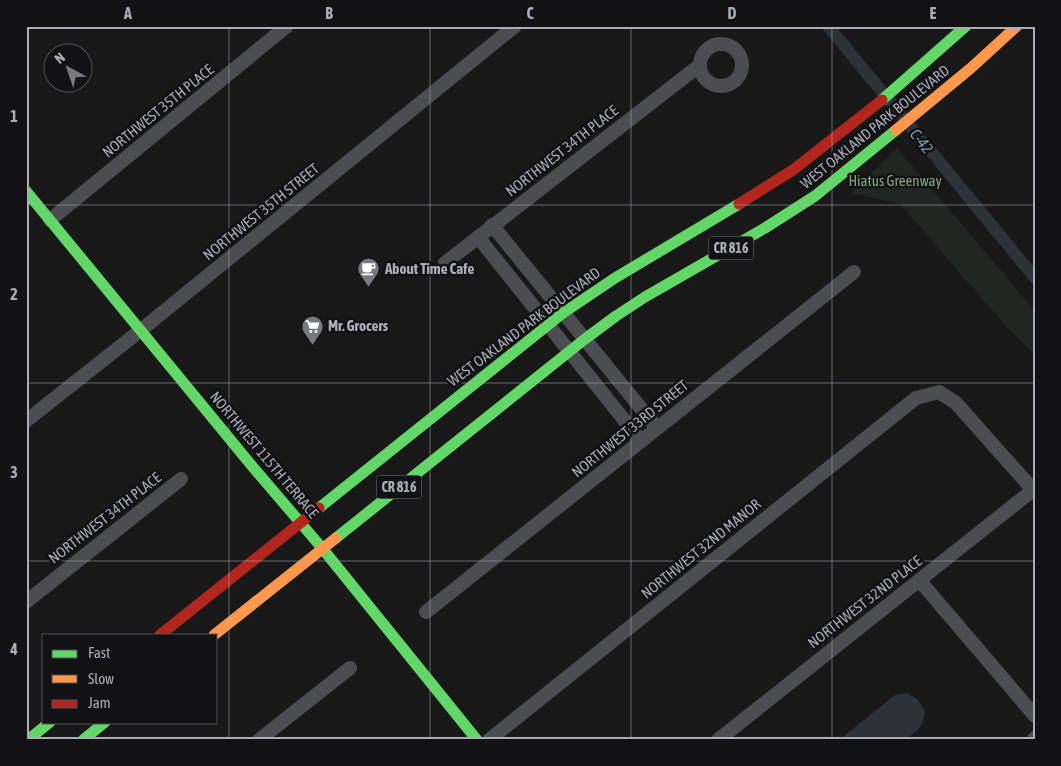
<svg xmlns="http://www.w3.org/2000/svg" width="1061" height="766" font-family="'Asap Condensed',sans-serif">
<style>
.green{fill:#202722}
.water{fill:#2b323a}
.lines{fill:none;stroke-linecap:round;stroke-linejoin:round}
.canal{stroke:#2b323a;stroke-width:12}
.street{stroke:#4c4d51;stroke-width:14}
.fast{stroke:#63d668;stroke-width:11}
.slow{stroke:#ff974d;stroke-width:11}
.jam{stroke:#b3261e;stroke-width:11}
.grid{fill:none;stroke:#aaadb9;stroke-width:1;stroke-opacity:0.55}
.labels{text-anchor:middle;stroke-width:5;stroke-linejoin:round;paint-order:stroke}
.shield{fill:#121214;stroke:#7c7e88;stroke-width:1}
.shield-label{font-size:14px;font-weight:bold;fill:#aaadb9}
.street-label{font-size:15px;fill:#aaadb9;stroke:#121214}
.park-label{font-size:15px;fill:#81a385;stroke:#121214}
.poi-label{font-size:15px;font-weight:bold;fill:#aaadb9;stroke:#121214;text-anchor:start}
.water-label{font-size:16px;font-style:italic;fill:#8299b3;stroke:#121214}
.neatline{fill:none;stroke:#aaadb9;stroke-width:2}
.grid-label{font-size:16px;text-anchor:middle;font-weight:bold;fill:#aaadb9}
</style>
<rect width="100%" height="100%" fill="#181818"/>
<path class="green" d="M897,148L1035,311V355L1004,324L900,204L851,193Z"/>
<path class="water" d="M907,693L917,699L925,711L923,722L918,730L905,740H839L895,695Z"/>
<g class="lines">
<path class="canal" d="M828,26L1035,278"/>
<path class="street" d="M700 65a21 21 0 1 1 42 0a21 21 0 1 1-42 0Z
M50,220L287,26
M492,225L657,428
M478,237L641,441
M445,263L700,65
M26,421L141,330L515,26
M919,580L1035,716
M26,602L181,479
M426,612L854,272
M259,740L350,668
M489,740L916,398L939,392L956,403L1035,492
M718,740L1033,490
M1033,740L1035,738"/>
<path class="fast" d="M882,100L966,26
M26,191L252,466L322,548L477,740
M319,508L563,313L615,278L739,204
M336,538L585,339L616,316L645,297L765,228L815,196L896,130
M28,740L50,722
M83,740L105,722"/>
<path class="slow" d="M896,130L971,68L1017,26
M214,635L336,538"/>
<path class="jam" d="M739,204L793,170L882,100
M160,635L319,508"/>
</g>
<path class="grid" d="M229,26V740M430,26V740M631,26V740M832,26V740M26,205H1035M26,383H1035M26,561H1035"/>
<defs>
<symbol id="cafe-pin" viewBox="-11 -11 22 30"><path d="M0 17L-7.5 6A9.5 9.5 0 1 1 7.5 6Z" fill="#777981" stroke="#121214"/><path d="M-5.5-4.5H6V0H3Q3 3.5 0 3.5H-2.5Q-5.5 3.5-5.5 0ZM3-3.2v2h1.7v-2ZM-6 4.5H4V6H-6Z" fill="#fff"/></symbol>
<symbol id="supermarket-pin" viewBox="-11 -11 22 30"><path d="M0 17L-7.5 6A9.5 9.5 0 1 1 7.5 6Z" fill="#777981" stroke="#121214"/><path d="M-6-5.5h2.5l.6 2H6L4.5 2H-2.5L-4.4-4H-6ZM-1.5 3.2a1.3 1.3 0 1 0 .1 0ZM3 3.2a1.3 1.3 0 1 0 .1 0Z" fill="#fff"/></symbol>
</defs>
<g fill-rule="evenodd">
<use href="#cafe-pin" x="356" y="256" width="25" height="34"/>
<use href="#supermarket-pin" x="300" y="314" width="25" height="34"/>
</g>
<g class="labels">
<g class="shield">
<rect x="708.5" y="236.5" width="45" height="23" rx="4"/>
<rect x="376.5" y="475.5" width="45" height="23" rx="4"/>
</g>
<g class="shield-label">
<text x="731" y="253">CR 816</text>
<text x="399" y="492">CR 816</text>
</g>
<g class="street-label">
<text transform="translate(158 111) rotate(-39)" y="5">NORTHWEST 35TH PLACE</text>
<text transform="translate(875 127) rotate(-39)" y="5">WEST OAKLAND PARK BOULEVARD</text>
<text transform="translate(562 151) rotate(-38)" y="5">NORTHWEST 34TH PLACE</text>
<text transform="translate(261 212) rotate(-39)" y="5">NORTHWEST 35TH STREET</text>
<text transform="translate(524 327) rotate(-37)" y="5">WEST OAKLAND PARK BOULEVARD</text>
<text transform="translate(630 429) rotate(-39)" y="5">NORTHWEST 33RD STREET</text>
<text transform="translate(264 455) rotate(50)" y="5">NORTHWEST 115TH TERRACE</text>
<text transform="translate(105 518) rotate(-38)" y="5">NORTHWEST 34TH PLACE</text>
<text transform="translate(701 549) rotate(-39)" y="5">NORTHWEST 32ND MANOR</text>
<text transform="translate(865 602) rotate(-38)" y="5">NORTHWEST 32ND PLACE</text>
</g>
<g class="park-label">
<text x="895" y="186">Hiatus Greenway</text>
</g>
<g class="poi-label">
<text x="385" y="274">About Time Cafe</text>
<text x="328" y="331">Mr. Grocers</text>
</g>
<g class="water-label">
<text transform="translate(922 141) rotate(51)" y="6">C-42</text>
</g>
</g>
<rect width="1061" height="766" fill="none" stroke="#121214" stroke-width="55"/>
<rect x="42" y="634" width="175" height="90" fill="#121214" stroke="#4f5056"/>
<rect x="52" y="650" width="25" height="8" fill="#63d668" stroke="#4f5056"/>
<text x="88" y="658" font-size="15" fill="#aaadb9">Fast</text>
<rect x="52" y="675" width="25" height="8" fill="#ff974d" stroke="#4f5056"/>
<text x="88" y="684" font-size="15" fill="#aaadb9">Slow</text>
<rect x="52" y="700" width="25" height="8" fill="#b3261e" stroke="#4f5056"/>
<text x="88" y="708" font-size="15" fill="#aaadb9">Jam</text>
<g transform="translate(68 68) rotate(320)"><circle r="24" fill="#121214" stroke="#4f5056"/>
<path d="M0-4L9 19L0 12L-9 19Z" fill="#777981"/>
<text y="-8" font-size="14" font-weight="bold" text-anchor="middle" fill="#aaadb9">N</text>
</g>
<rect x="28" y="28" width="1006" height="710" class="neatline"/>
<g class="grid-label">
<text x="128" y="19">A</text>
<text x="329" y="19">B</text>
<text x="530" y="19">C</text>
<text x="732" y="19">D</text>
<text x="933" y="19">E</text>
<text x="14" y="122">1</text>
<text x="14" y="300">2</text>
<text x="14" y="478">3</text>
<text x="14" y="655">4</text>
</g>
</svg>
